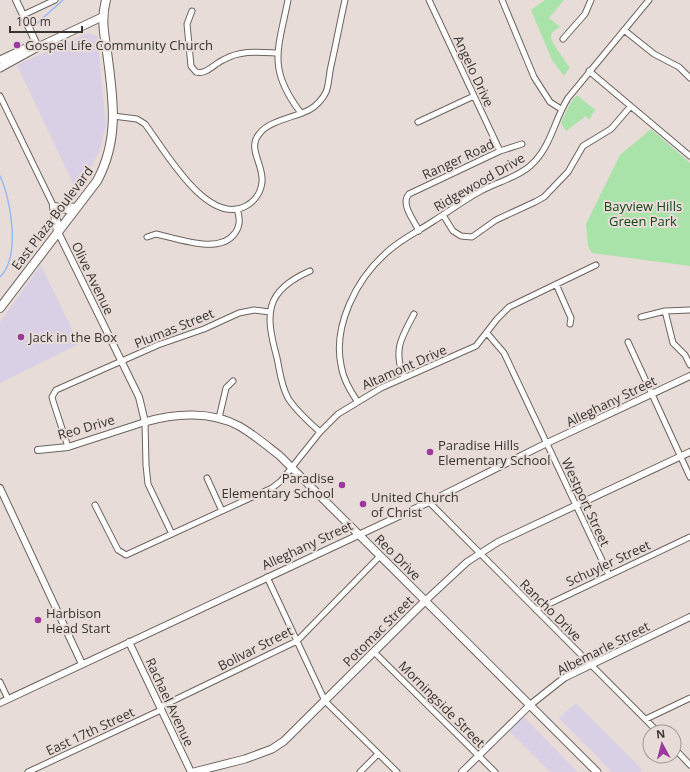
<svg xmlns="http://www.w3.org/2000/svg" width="690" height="772" font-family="'Open Sans',sans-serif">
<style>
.commercial{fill:#dad0e5}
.green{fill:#a9e3aa}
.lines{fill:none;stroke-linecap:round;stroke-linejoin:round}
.stream{stroke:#98b9fc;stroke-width:1.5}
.minor-casing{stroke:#6c635e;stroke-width:7}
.tertiary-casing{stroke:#6c635e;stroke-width:8}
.secondary-casing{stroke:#6c635e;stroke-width:9}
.primary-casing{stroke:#6c635e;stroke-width:10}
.minor{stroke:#fff;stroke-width:5}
.tertiary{stroke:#fff;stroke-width:6}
.secondary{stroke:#fff;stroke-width:7}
.primary{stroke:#fff;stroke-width:8}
.poi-dot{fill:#9d399e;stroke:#e7dcd7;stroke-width:1.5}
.labels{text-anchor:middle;stroke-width:4;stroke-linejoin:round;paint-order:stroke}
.poi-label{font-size:13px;fill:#383432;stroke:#e7dcd7;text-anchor:start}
.street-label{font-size:13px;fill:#383432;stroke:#e7dcd7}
.park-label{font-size:13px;fill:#134818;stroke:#e7dcd7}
</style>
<rect width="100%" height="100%" fill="#e7dcd7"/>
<path class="commercial" d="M90,33L97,36L106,124L100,150L77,192L17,65L85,34Z
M41,265L79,344L0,383V322Z
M576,703L642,769L640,772H612L559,718Z
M523,716L578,772H550L509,731Z"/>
<path class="green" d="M545,0H564L549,18L560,27C545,34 552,41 558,51C563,56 564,62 570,67L564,76L552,60L531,10Z
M577,95L595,110L589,120L586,116L566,131L561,123L570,104Z
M651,129L690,163V266L592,253L588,246L586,224L620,155Z"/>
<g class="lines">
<path class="stream" d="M33,27L63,0
M0,176C11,199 21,257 0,277"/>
<defs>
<path id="minor" d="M288,0C278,50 267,69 301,113
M429,0L500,151
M502,0L534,77L550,102L561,109
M192,11L187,24L191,66L196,72C206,75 214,64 223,60C241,50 258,52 277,53
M23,15L55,0
M624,30L654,54L679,67L690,78
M563,39L585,14L591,0
M589,71L690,156
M0,96L54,207
M113,116L137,119L145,124C164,149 207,227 246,206C255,201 261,192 262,182C264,164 246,148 260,133C269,121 295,117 309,110C315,107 323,99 326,92C329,85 329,74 331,66C336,44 340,22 345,0
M418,122L474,96
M443,215L453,231L461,236L472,237L496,220L535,202L544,197L568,172L583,146L611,129L630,107
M419,231C414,220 400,204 409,194L500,151L522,144
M147,237L156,234C179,239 220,255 235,233C241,225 240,217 237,209
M310,271C264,291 265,314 277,358C280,372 281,385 288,398C296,411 309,422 320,432
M556,284L571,318L570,324
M665,311L673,343L685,355L690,365
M641,317L665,311L690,310
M487,333L504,353L609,575
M628,342L690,477
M404,378C393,350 401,338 414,314
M357,401C350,390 343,379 341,365C333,326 356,280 385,254C399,240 419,231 435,220C450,211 464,200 479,192C496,182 515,179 530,166C551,148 554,120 568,98L649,0
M219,418L226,388L233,381
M145,422L146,465L148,484L172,534
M68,447L53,401L52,397L56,390L158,345L204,329L239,313L254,310L270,312
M207,478L222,511
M429,502L658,732
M95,505L118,550L126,555L272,488L281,481L320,432L338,414L381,388L476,346L497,319L509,307L596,265
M267,577L325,701L397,772
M536,610L690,537
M374,652L495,772
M0,682L8,699
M160,707L297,641L380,556
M646,719L690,698
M674,748L690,765
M28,772L161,710
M360,772L378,754"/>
<path id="tertiary" d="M16,0L38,47
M38,450L68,447L145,422L139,397L58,232
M0,488L82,664
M425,601L467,562L498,542L690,452
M129,642L191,772
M0,703L429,502L547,443L690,376
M462,772L530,705L564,678L690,617"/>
<path id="secondary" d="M0,60L30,46L38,47
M0,68L38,47L102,17
M145,422C175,413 211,411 239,426C253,434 266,445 279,455L597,772
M194,772L245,759L272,749L284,741L425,601"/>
<path id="primary" d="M58,232L54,207L68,209L77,207
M0,308L97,181C120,139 113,97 107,52C104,34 101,18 106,0"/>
</defs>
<use href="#minor" class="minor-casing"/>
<use href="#tertiary" class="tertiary-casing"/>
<use href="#secondary" class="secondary-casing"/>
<use href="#primary" class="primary-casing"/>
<use href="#minor" class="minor"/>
<use href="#tertiary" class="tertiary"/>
<use href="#secondary" class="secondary"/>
<use href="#primary" class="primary"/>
</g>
<g class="poi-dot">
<circle cx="17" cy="45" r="4"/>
<circle cx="21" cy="337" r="4"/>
<circle cx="430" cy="452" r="4"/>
<circle cx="342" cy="485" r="4"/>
<circle cx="363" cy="504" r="4"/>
<circle cx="38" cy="620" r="4"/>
</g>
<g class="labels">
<g class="poi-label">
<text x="25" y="50">Gospel Life Community Church</text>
<text x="29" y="342">Jack in the Box</text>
<text x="438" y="450">Paradise Hills<tspan x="438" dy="15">Elementary School</tspan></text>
<text x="334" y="483" text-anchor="end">Paradise<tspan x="334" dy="15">Elementary School</tspan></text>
<text x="371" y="502">United Church<tspan x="371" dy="15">of Christ</tspan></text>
<text x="46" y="618">Harbison<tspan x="46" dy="15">Head Start</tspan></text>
</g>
<g class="street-label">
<text transform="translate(474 71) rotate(65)" y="5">Angelo Drive</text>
<text transform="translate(458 159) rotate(-25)" y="5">Ranger Road</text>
<text transform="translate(479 182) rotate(-30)" y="5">Ridgewood Drive</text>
<text transform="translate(52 218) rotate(-53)" y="5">East Plaza Boulevard</text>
<text transform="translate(93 278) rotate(64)" y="5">Olive Avenue</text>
<text transform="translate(174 328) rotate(-22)" y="5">Plumas Street</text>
<text transform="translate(404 367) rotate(-24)" y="5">Altamont Drive</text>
<text transform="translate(611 401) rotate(-26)" y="5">Alleghany Street</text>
<text transform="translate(86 427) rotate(-16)" y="5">Reo Drive</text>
<text transform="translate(586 502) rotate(65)" y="5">Westport Street</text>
<text transform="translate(307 545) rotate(-25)" y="5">Alleghany Street</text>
<text transform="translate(398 557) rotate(45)" y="5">Reo Drive</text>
<text transform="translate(608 563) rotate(-25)" y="5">Schuyler Street</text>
<text transform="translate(551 610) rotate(45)" y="5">Rancho Drive</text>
<text transform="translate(378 631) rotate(-45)" y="5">Potomac Street</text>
<text transform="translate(255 648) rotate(-27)" y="5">Bolivar Street</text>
<text transform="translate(603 648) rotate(-27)" y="5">Albemarle Street</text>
<text transform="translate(170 702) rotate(65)" y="5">Rachael Avenue</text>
<text transform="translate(442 704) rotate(45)" y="5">Morningside Street</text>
<text transform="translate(90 731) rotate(-25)" y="5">East 17th Street</text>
</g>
<g class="park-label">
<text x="643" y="211">Bayview Hills<tspan x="643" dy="15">Green Park</tspan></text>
</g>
</g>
<g transform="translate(662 744) rotate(353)"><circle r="19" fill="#e7dcd7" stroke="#a19995"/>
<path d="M0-3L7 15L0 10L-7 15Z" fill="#9d399e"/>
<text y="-6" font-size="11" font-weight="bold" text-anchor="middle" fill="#383432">N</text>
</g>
<path d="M10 26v6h72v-6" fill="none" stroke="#383432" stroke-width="2"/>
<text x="16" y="26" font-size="12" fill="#383432" stroke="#e7dcd7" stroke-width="3" paint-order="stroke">100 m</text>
</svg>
